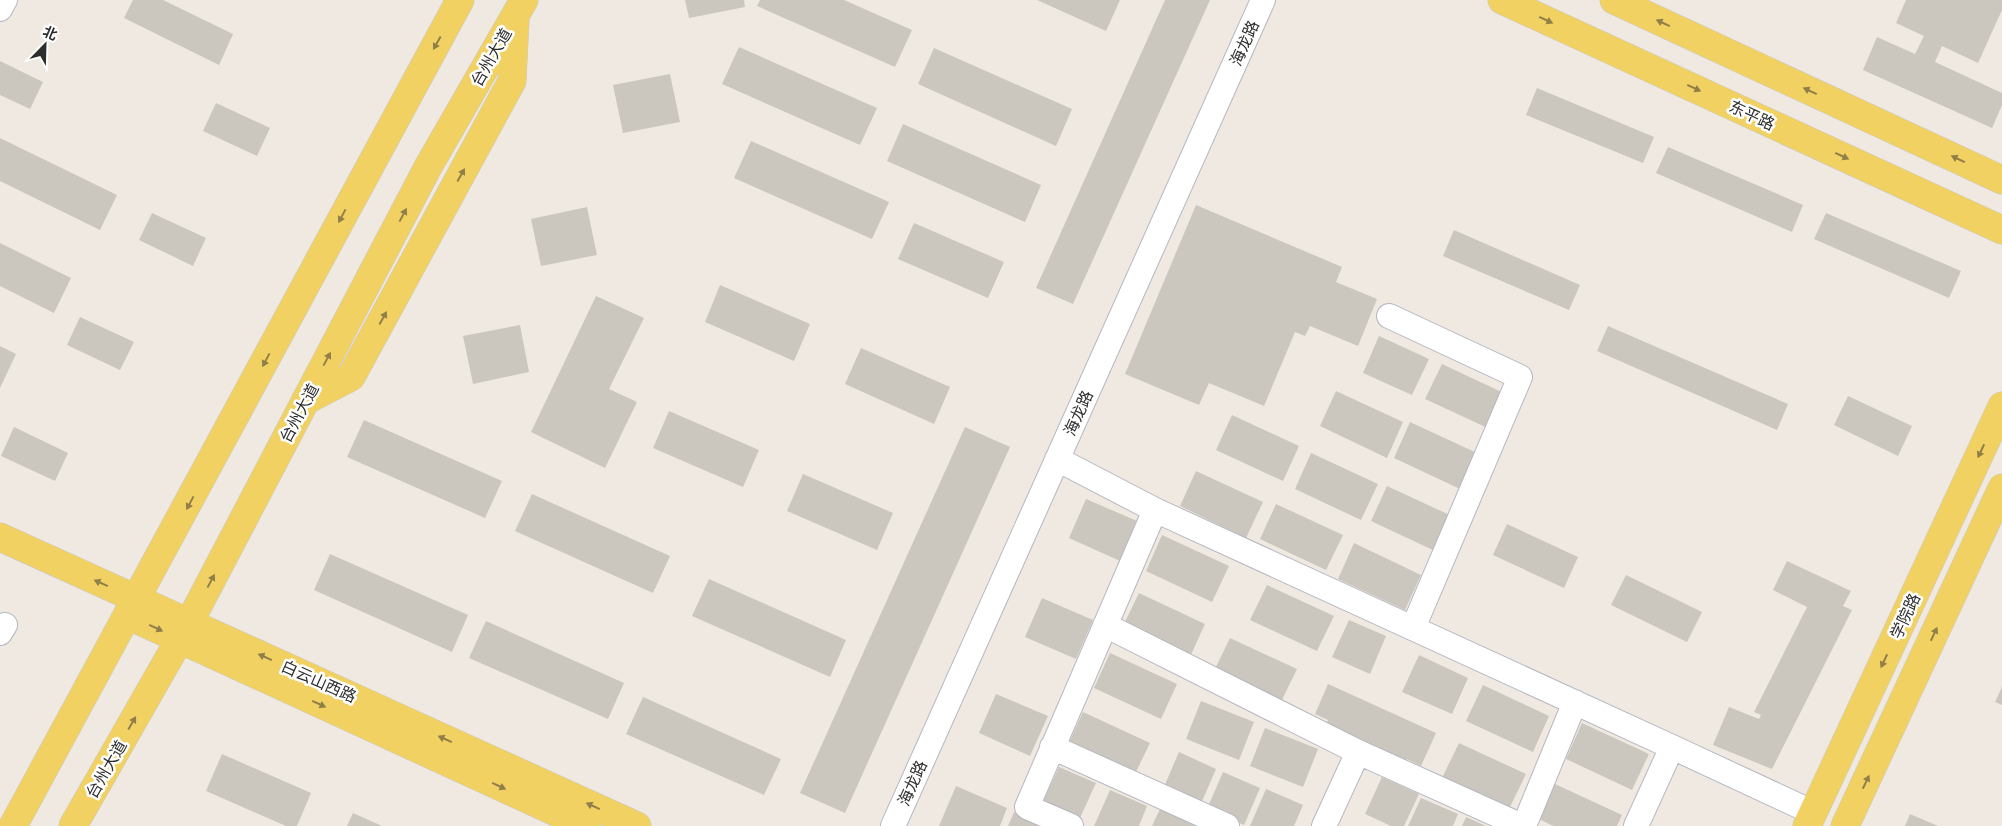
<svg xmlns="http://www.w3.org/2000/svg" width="2002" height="826" font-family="'Varela Round','Noto Sans SC',sans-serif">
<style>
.building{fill:#cbc7bf}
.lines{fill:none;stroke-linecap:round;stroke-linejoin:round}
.minor-casing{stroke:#b4b7c1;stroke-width:26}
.major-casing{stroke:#c9c9c9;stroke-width:29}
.minor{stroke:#fff;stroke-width:24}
.major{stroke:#f2d163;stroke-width:28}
.oneway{fill:#908048}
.labels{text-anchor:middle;stroke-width:5;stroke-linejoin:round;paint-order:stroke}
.street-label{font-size:16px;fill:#2e2e2e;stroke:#fff}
</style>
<rect width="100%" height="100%" fill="#efe9e1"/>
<path class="building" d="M133,0H163L233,34L219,65L124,18Z
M685,0H744L745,7L689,18Z
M760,0H844L912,30L895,67L757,6Z
M1037,0H1120L1106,31Z
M1165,0H1210L1073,304L1036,288Z
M1906,0H2002V10L1978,63L1942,46L1935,62L2002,93V105L1992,128L1863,70L1877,37L1915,54L1924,36L1896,23Z
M739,47L877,108L860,145L722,84Z
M934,48L1072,109L1056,146L918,84Z
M0,61L43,82L30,109L0,95Z
M670,74L680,122L623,133L613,85Z
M1537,88L1654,137L1643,163L1526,115Z
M216,103L270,128L257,156L203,131Z
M903,124L1041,185L1025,222L887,161Z
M0,138L117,195L100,230L0,181Z
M751,141L889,202L872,239L734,178Z
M1668,147L1803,205L1792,232L1656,173Z
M1196,205L1342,267L1336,282L1377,299L1358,346L1310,326L1305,336L1295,332L1264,406L1209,383L1199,405L1125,374Z
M587,207L597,255L541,266L531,219Z
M152,213L206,238L193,266L139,240Z
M1826,213L1961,271L1949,298L1814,239Z
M914,223L1004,262L988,298L898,259Z
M1454,230L1580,285L1569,310L1443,256Z
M0,243L71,278L54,313L0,286Z
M720,285L810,324L794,361L705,322Z
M596,296L644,318L609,389L637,402L605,468L531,432Z
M80,317L134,342L120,370L67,345Z
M520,325L529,372L473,384L463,336Z
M1608,326L1788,404L1777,430L1597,351Z
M1379,336L1429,359L1412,395L1363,373Z
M0,346L16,354L0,388Z
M861,348L950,387L934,424L845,384Z
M1442,364L1508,395L1492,430L1425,399Z
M1336,391L1403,422L1387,458L1320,426Z
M1848,396L1912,426L1898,456L1834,425Z
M669,411L759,450L743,487L653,448Z
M1232,415L1299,446L1283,481L1216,450Z
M364,420L502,481L485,518L347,457Z
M1410,422L1477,453L1460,489L1394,458Z
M14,427L68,453L55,481L1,456Z
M965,427L1010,447L845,813L800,793Z
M1311,453L1378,484L1361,520L1295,489Z
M1196,471L1263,502L1246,538L1180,506Z
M803,474L893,513L877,550L787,511Z
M1387,486L1454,517L1437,552L1371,521Z
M532,494L670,556L653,593L515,531Z
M1086,499L1137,521L1120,561L1069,538Z
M1276,504L1343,535L1326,570L1260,539Z
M1507,524L1578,557L1564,588L1493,555Z
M1162,535L1229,566L1212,602L1146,571Z
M1354,543L1421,575L1405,610L1338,579Z
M330,554L468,615L452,652L314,590Z
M1787,561L1851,591L1843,606L1852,610L1772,769L1713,745L1729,707L1759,719L1761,715L1754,712L1807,607L1773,590Z
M1626,575L1702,612L1687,642L1611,605Z
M709,579L846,640L830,677L692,616Z
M1267,585L1334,616L1317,651L1250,620Z
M1139,593L1205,624L1189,659L1122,628Z
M1042,598L1093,620L1076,659L1025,637Z
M1349,620L1386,636L1370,674L1332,657Z
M486,621L624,683L608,719L469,658Z
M1230,638L1297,669L1280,704L1213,673Z
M1110,653L1177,684L1161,719L1094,688Z
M1419,655L1468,678L1452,714L1402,692Z
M1328,684L1436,733L1421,766L1407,759L1404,766L1323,730L1328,720L1315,714Z
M1483,685L1549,716L1533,752L1466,721Z
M2002,687V705L1995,702Z
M996,694L1048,716L1030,756L979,733Z
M643,697L781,759L764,795L626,734Z
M1201,701L1254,722L1239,760L1186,739Z
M1083,712L1150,743L1133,778L1067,747Z
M1582,723L1649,754L1632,790L1566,759Z
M1265,728L1318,749L1303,787L1250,766Z
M1459,743L1526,774L1509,809L1442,778Z
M1179,752L1216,769L1200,806L1163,789Z
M222,754L311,793L297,826H286L206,791Z
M1059,767L1096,783L1079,820L1042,804Z
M1223,772L1260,788L1244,825L1207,809Z
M1382,777L1419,794L1404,826H1391L1365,814Z
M1555,784L1622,815L1617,826H1553L1539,819Z
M956,786L1007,808L1000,826H939Z
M1266,789L1303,805L1294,826H1250Z
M1110,790L1147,806L1139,826H1094Z
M1421,798L1458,814L1453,826H1408Z
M1160,809L1197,826H1152Z
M1014,812L1045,826H1008Z
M353,813L382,826H347Z
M1910,814L1938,826H1905Z
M1466,817L1486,826H1462Z"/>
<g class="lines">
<defs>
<path id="minor" d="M0,9L5,0
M1389,316L1520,377L1413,628
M1057,459L1155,510L1672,747
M1105,625L1358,752L1522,826
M0,633L5,625
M1052,747L1227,826
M893,826L1263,0
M1071,826L1027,807L1155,510
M1324,826L1358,752
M1524,826L1575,702
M1636,826L1672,747L1814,813"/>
<path id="major" d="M1502,0L2002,230
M1614,0L2002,180
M305,401L351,377L512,81L515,21
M0,537L637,826
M127,615L586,826
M13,826C164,552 309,274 460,0
M73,826L189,623L428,167L524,0
M1807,826L2002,406
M1845,826L2002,488"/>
</defs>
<use href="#minor" class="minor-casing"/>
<use href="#major" class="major-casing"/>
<use href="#minor" class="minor"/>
<use href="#major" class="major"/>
</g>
<defs><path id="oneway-solid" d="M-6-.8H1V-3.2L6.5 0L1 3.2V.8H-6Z" transform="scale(1.25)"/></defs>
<g class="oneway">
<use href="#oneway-solid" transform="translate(1546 20) rotate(25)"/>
<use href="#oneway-solid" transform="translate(1663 23) rotate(-155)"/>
<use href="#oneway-solid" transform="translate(437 43) rotate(119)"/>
<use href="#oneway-solid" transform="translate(1694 88) rotate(25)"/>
<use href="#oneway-solid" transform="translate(1810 91) rotate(-155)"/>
<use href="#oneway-solid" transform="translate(1842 156) rotate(25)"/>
<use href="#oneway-solid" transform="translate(1958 159) rotate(-155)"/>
<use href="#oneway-solid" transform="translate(461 175) rotate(-61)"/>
<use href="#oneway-solid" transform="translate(403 215) rotate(-62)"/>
<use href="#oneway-solid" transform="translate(342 216) rotate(118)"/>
<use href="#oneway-solid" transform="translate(383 318) rotate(-61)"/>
<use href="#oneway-solid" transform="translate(327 359) rotate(-62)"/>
<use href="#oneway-solid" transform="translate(266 360) rotate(118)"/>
<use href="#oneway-solid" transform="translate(1981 451) rotate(115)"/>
<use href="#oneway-solid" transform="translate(190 503) rotate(118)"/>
<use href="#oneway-solid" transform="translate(211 581) rotate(-62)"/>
<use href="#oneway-solid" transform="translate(101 583) rotate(-156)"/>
<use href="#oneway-solid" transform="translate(156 628) rotate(25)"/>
<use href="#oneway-solid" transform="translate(1934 634) rotate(-65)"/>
<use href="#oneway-solid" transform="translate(265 657) rotate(-156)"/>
<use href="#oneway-solid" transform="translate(1884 661) rotate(115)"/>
<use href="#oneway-solid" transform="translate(319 704) rotate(25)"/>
<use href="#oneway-solid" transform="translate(132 723) rotate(-60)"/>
<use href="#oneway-solid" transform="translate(445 739) rotate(-156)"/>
<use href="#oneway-solid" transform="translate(1866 782) rotate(-65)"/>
<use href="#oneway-solid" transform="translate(499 786) rotate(25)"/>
<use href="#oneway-solid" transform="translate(593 806) rotate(-156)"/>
</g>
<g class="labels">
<g class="street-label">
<text transform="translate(1244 43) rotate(-66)" y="6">海龙路</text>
<text transform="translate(491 57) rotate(-60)" y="6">台州大道</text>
<text transform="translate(1752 115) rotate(25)" y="6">东平路</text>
<text transform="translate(299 413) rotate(-62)" y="6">台州大道</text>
<text transform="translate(1078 413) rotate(-66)" y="6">海龙路</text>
<text transform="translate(1905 616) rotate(-65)" y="6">学院路</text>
<text transform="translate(319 681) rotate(24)" y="6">白云山西路</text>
<text transform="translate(106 769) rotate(-60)" y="6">台州大道</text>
<text transform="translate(912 783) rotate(-66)" y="6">海龙路</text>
</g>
</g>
<g transform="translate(45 45) rotate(23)" stroke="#ffffff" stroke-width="4" paint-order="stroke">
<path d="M0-4L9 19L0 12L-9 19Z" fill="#2e2e2e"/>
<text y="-8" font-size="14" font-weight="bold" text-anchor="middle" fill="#2e2e2e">北</text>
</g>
</svg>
